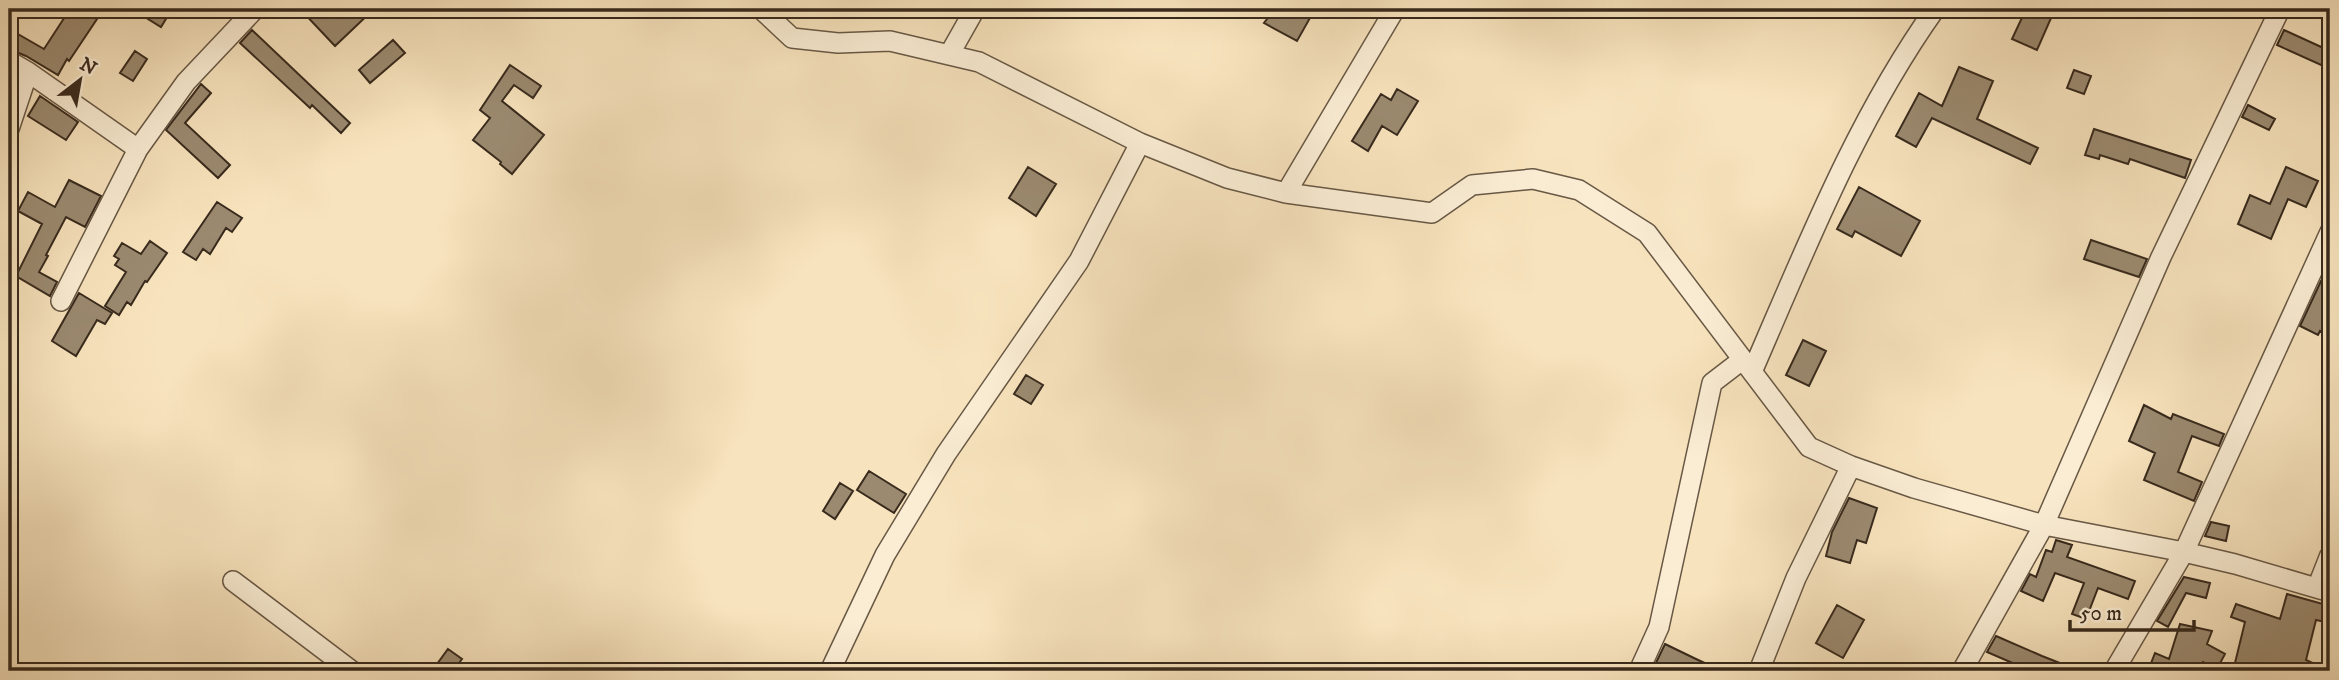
<svg xmlns="http://www.w3.org/2000/svg" width="2339" height="680" font-family="'IM FELL DW Pica',serif">
<style>
.building{fill:#9b8a70;stroke:#382a1d;stroke-width:2}
.lines{fill:none;stroke-linecap:round;stroke-linejoin:round}
.minor-casing{stroke:#685845;stroke-width:22}
.minor{stroke:#faedd4;stroke-width:19}
</style>
<rect width="100%" height="100%" fill="#f7e3bd"/>
<filter id="stains"><feTurbulence type="fractalNoise" baseFrequency=".00286" numOctaves="4"/><feColorMatrix values="0 0 0 0 .2 0 0 0 0 .09 0 0 0 0 .02 0 0 0 .5 -.17"/></filter>
<radialGradient id="worn" r=".72"><stop offset=".6" stop-color="#630" stop-opacity="0"/><stop offset="1" stop-color="#630" stop-opacity=".3"/></radialGradient>
<path class="building" d="M70,9H81L97,19L69,61L67,59L58,75L26,56L9,49V29L44,49Z
M132,9H172L161,27Z
M300,9H374L335,46Z
M1245,9H1315L1297,41L1264,23L1267,19Z
M2026,9H2055L2037,50L2012,39Z
M252,30L350,123L341,133L312,105L310,108L240,43Z
M2284,30L2330,51V69L2277,45Z
M393,40L405,53L370,83L359,70Z
M135,51L147,59L133,81L120,73Z
M510,65L541,86L533,98L514,85L502,101L544,135L512,174L500,164L501,162L473,140L490,118L480,110Z
M1959,67L1993,81L1977,119L2038,148L2030,164L1932,118L1916,147L1896,136L1919,93L1942,106Z
M2074,70L2091,76L2084,94L2067,88Z
M201,84L211,93L185,123L230,165L218,178L166,130Z
M1397,89L1418,101L1397,135L1382,126L1368,151L1352,141L1381,94L1391,100Z
M40,96L78,122L66,140L28,116Z
M2248,105L2275,119L2269,130L2242,117Z
M2094,129L2191,160L2185,178L2130,159L2128,164L2100,155L2099,159L2085,155Z
M1028,167L1056,184L1036,216L1009,198Z
M2286,167L2318,181L2306,207L2288,199L2271,239L2238,224L2250,195L2270,204Z
M69,180L101,196L85,227L66,217L46,255L48,256L39,272L57,282L50,296L16,276L42,224L18,211L28,192L55,207Z
M1859,187L1920,221L1901,256L1855,231L1852,237L1837,229Z
M217,202L242,218L232,232L226,228L210,254L203,249L196,260L183,252Z
M2091,240L2147,259L2139,277L2084,259Z
M150,241L167,253L147,282L145,281L131,305L127,302L119,315L105,306L126,272L115,265L119,259L114,256L122,243L141,254Z
M2321,281L2330,284V337L2320,331L2318,335L2300,326Z
M79,293L112,313L105,324L97,320L76,356L52,341Z
M1803,340L1826,351L1809,386L1786,375Z
M1026,375L1043,385L1031,404L1014,394Z
M2144,405L2171,419L2173,414L2224,434L2219,446L2192,436L2178,472L2202,482L2194,501L2144,480L2155,453L2129,441Z
M869,471L906,494L894,513L857,490Z
M840,483L853,491L835,519L823,511Z
M1849,498L1877,508L1866,543L1857,540L1850,563L1826,556L1832,532Z
M2211,522L2229,526L2226,541L2205,536Z
M2056,540L2072,545L2067,557L2135,581L2128,599L2098,588L2086,619L2072,614L2084,583L2055,573L2043,601L2021,591L2030,574L2036,577L2046,550L2052,552Z
M2184,577L2210,583L2206,598L2186,593L2168,627L2157,621Z
M2287,594L2330,606V623L2316,620L2306,660L2330,671H2247L2234,667L2245,622L2231,617L2236,604L2280,619Z
M1837,605L1864,620L1843,658L1816,643Z
M2180,624L2212,631L2207,644L2225,654L2217,669L2203,662L2199,669L2192,665L2191,667L2199,671H2148L2155,653L2169,659Z
M1996,636L2042,656L2080,671H2031L1987,652Z
M1665,644L1696,659L1722,671H1652Z
M448,649L462,659L453,671H432Z"/>
<g class="lines">
<defs>
<path id="minor" d="M761,9L792,38L838,43L890,41L979,62L1140,143L1227,178L1286,193L1432,213L1472,185L1533,179L1579,190L1647,233L1809,447L1851,466L1914,488L2044,525L2184,552L2235,564L2330,592
M949,55L975,9
M9,61L28,72L138,149
M9,129L28,72
M1286,193L1395,9
M61,301L138,149L186,82L255,9
M1752,372C1806,248 1856,120 1935,9
M233,581L352,671
M2317,588L2330,555
M830,671L885,555L946,454L1079,261L1140,143
M1639,671L1659,627L1712,383L1742,360
M1759,671L1796,578L1851,466
M1962,671L2044,525L2161,257L2280,9
M2114,671L2184,552L2330,232"/>
</defs>
<use href="#minor" class="minor-casing"/>
<use href="#minor" class="minor"/>
</g>
<rect width="2339" height="680" fill="none" stroke="#f7e3bd" stroke-width="35"/>
<rect x="10" y="10" width="2318" height="659" fill="none" stroke="#382a1d" stroke-width="3.5"/>
<rect x="18" y="18" width="2304" height="645" fill="none" stroke="#382a1d" stroke-width="2"/>
<g transform="translate(80 80) rotate(31)" stroke="#faedd4" stroke-width="5" paint-order="stroke">
<path d="M0-5L12 26L0 18L-12 26Z" fill="#382a1d"/>
<text y="-10" font-size="19" font-weight="bold" text-anchor="middle" fill="#382a1d">N</text>
</g>
<path d="M2070 620v10h124v-10" fill="none" stroke="#382a1d" stroke-width="3.5"/>
<text x="2080" y="620" font-size="21" fill="#382a1d" stroke="#faedd4" stroke-width="5" paint-order="stroke">50 m</text>
<rect width="100%" height="100%" filter="url(#stains)"/>
<rect width="100%" height="100%" fill="url(#worn)"/>
</svg>
